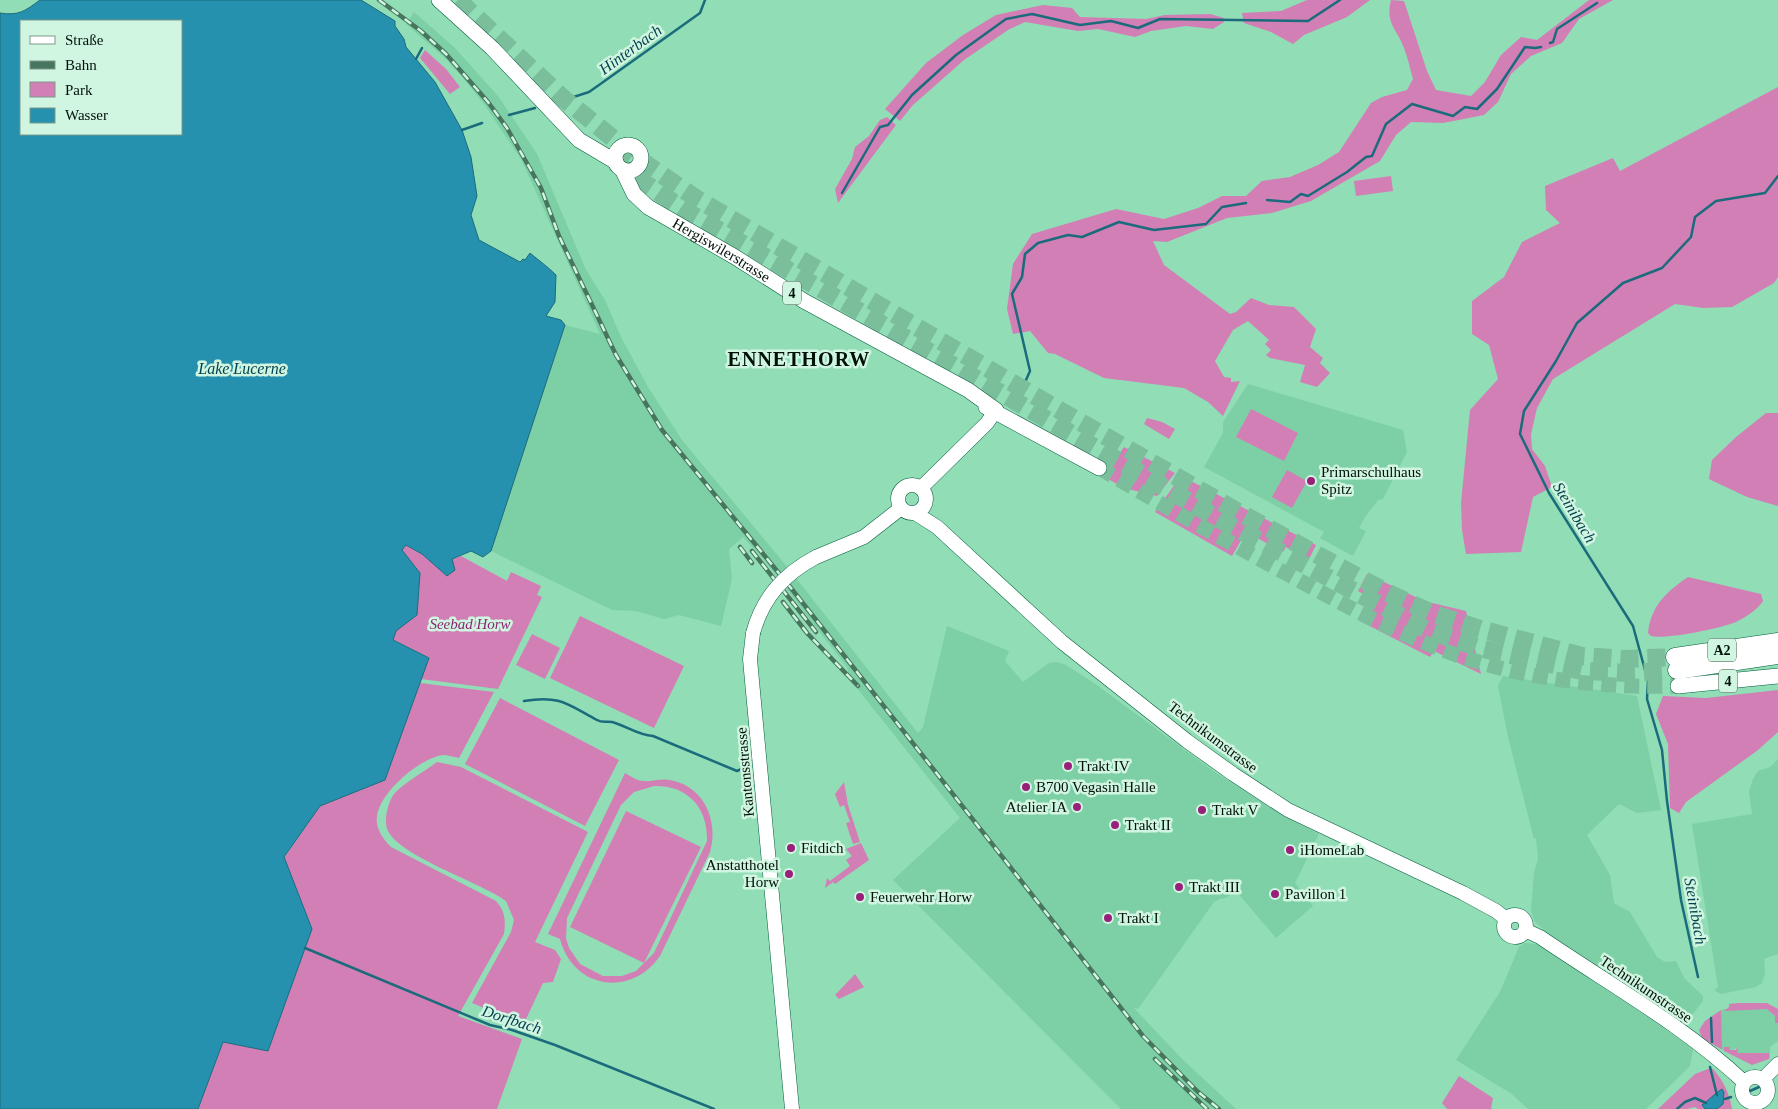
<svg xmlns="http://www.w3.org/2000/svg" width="1778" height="1109" font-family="Georgia,serif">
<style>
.built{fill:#7dcfa5}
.green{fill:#d27fb6;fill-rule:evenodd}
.water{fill:#2691ae;stroke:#1b6b7c;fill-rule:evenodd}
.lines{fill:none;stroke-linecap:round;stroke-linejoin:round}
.stream{stroke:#1b6b7c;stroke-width:2.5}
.primary-tunnel{stroke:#7bbe9b;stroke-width:15;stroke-dasharray:15 8;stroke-linecap:butt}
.highway-tunnel{stroke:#7bbe9b;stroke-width:18;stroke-dasharray:18 9;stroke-linecap:butt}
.secondary-casing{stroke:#025d3c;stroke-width:15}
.primary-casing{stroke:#025d3c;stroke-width:16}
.highway-casing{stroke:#025d3c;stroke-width:19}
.secondary{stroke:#fff;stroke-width:14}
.primary{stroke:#fff;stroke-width:15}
.highway{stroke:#fff;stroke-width:18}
.rail-casing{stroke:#47755d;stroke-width:4.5}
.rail{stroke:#d0f5e0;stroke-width:2.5;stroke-dasharray:8;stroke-linecap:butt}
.secondary-bridge-casing{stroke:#025d3c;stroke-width:15;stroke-linecap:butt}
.secondary-bridge{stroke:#fff;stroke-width:14}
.poi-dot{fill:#99207a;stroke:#d0f5e0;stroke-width:2}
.labels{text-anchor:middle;stroke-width:5;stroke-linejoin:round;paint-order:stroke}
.shield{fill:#d0f5e0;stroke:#3e5548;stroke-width:1}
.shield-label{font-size:14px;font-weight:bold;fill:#001107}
.street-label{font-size:15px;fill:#001107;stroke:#d0f5e0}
.poi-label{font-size:15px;fill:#001107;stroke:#d0f5e0;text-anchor:start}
.park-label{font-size:15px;font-style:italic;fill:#8b2770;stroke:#d0f5e0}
.water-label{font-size:16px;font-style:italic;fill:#003f4e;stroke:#d0f5e0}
.district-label{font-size:20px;font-weight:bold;letter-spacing:1px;fill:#001107;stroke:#d0f5e0}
</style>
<rect width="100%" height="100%" fill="#91ddb5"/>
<path class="built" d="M414,12L455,48L498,96L537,154L586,270L605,300L621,337L648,387L682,440L788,568L918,733L923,727L947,626L1009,651L1005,661L1023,682L1049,663L1057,662L1066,665L1094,683L1216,773L1286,817L1319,834L1295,883L1313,906L1276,938L1236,891L1226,898L1220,899L1214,902L1138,1009L1133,1007L1182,1059L1236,1109H1121L893,880L960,818L849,678L847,667L763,559L743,537L729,549L732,579L721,626L679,615L664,619L636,611L612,610L491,551L565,325L600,334L521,159L484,104L463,78L446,59L406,24Z
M1248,384L1403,430L1407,452L1383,499L1378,500L1365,517L1359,528L1366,531L1353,556L1320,538L1324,532L1204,467L1223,433V422Z
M1503,676L1637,696L1661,810L1637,813L1619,804L1587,835L1610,875L1614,903L1630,912L1657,957L1665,962L1676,961L1684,978L1703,996V1001L1691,1016L1680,1021L1631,991L1626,1002L1693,1049L1690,1066L1646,1109H1528L1512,1094L1456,1060L1500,992L1519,947L1525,943L1536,944L1543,929L1535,922L1531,911L1534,873L1538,859L1536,838L1534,839L1508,737L1498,686Z
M1778,759V954L1764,959L1765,973L1762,983L1756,987L1721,994L1714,990L1718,987L1692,824L1752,814L1749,791L1753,779L1758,771L1770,767Z
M1724,1009H1767L1775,1016V1023H1778V1041L1770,1047V1057L1769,1059L1768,1053H1738L1737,1048L1730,1050L1725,1047L1724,1051L1721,1049V1010Z"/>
<path class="green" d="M1307,0H1370L1347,17L1304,35L1293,44L1271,32L1244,23L1242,13L1281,11Z
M1391,0L1404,1L1427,71L1436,90L1471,96L1485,82L1501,55L1521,37L1537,40L1589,0H1613L1579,19L1562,43L1531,56L1511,74L1498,102L1484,115L1443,123L1411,122L1396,135L1380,161L1311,201L1272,213L1227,218L1167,242L1153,241L1164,265L1230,314L1236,312L1251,298L1269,305L1294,307L1316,329L1310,347L1323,358L1320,363L1330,373L1317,387L1300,382L1305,365L1270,358L1266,355L1271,350L1265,344L1269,340L1248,321L1233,330L1215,361L1224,377L1231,378V382L1240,381L1223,416L1208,402L1184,388L1104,378L1055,354L1048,353L1030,331L1013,334L1007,309L1013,264L1032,234L1116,209L1164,219L1198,208L1222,196H1246L1262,181L1290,177L1318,165L1339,152L1371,103L1382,97L1407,90L1413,79C1410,69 1408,58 1404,48C1397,29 1385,24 1391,0Z
M1043,5L1072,8L1080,17L1146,19L1165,15L1210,14L1224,18V22L1213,29L1186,26L1151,31L1135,37L1098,29L1078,31L1025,22L1008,30L964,60L913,105L900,121L885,109L926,63L963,35L996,15Z
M425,50L446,69L460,87L450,94L420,58Z
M1778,87V277L1774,283L1732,307L1703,308L1675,304L1553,379L1537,408L1531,434L1532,449L1545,466L1552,487L1533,497L1521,552L1466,554L1462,530L1461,503L1470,410L1498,379L1489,345L1472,334V301L1504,277L1522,242L1560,223L1546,210L1545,186L1613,158L1620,171Z
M887,117L896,125L838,203L835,189L852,159L855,147L869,136L880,120Z
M1391,176L1393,191L1356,196L1354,181Z
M1251,409L1298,433L1284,461L1236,437Z
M1766,413H1778V506L1747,497L1709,479L1712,460L1736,437Z
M1147,418L1162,422L1175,429L1169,439L1144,424Z
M1124,447L1175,473L1157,496L1124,488L1103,476Z
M1287,470L1307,481L1292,508L1272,497Z
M1181,476L1316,545L1309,559L1286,547L1283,552L1246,532L1232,556L1155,512Z
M406,545L422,554L447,576L452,559L461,556L507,581L511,572L541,586L537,595L542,597L498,689L421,679L429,658L393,640L395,631L417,615L420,573L402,550Z
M1367,574L1424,601L1466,611L1481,674L1434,651L1430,657L1360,621L1371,599L1358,591Z
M1688,577L1761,594L1763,601C1757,610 1746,617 1736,622C1722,628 1665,640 1651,636L1648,633C1651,606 1666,592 1688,577Z
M580,616L684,666L654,728L550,678Z
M532,634L560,648L545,679L516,665Z
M420,683L494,692L459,758C454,757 448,755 443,755C420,758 380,792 377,816C375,828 383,839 391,847L496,901C505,911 506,920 504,934L458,1016L522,1039L497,1109H198L223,1042L268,1051L312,929L284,858L320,806L385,780Z
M1778,690V732L1758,750L1686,802L1679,813L1670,808L1668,744L1656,714L1663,696L1706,698Z
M500,698L619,760L585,826L465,764Z
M437,762L461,767L588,832L535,942L555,950L561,959L553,982L543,983L526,1019L507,1017L472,1003L511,932L514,920L506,901C480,882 401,857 388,831C383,821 388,802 394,794C405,782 424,772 437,762Z
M625,773C630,776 638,781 643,781C652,782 661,778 670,780C704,786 719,821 710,852L660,956C631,998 573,989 560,939L548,934ZM654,786C688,785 708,808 707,841L654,953L636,971L622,976H603L580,964L569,948L566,938L567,918L621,805L634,792Z
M844,782L848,805L860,842L853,844L846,823L850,822L844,805L840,807L835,794Z
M626,811L701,847L644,963L570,927Z
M861,843L869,860L835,884L833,882L825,888L827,878L830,881L850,866L846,860L852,856L846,849Z
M855,974L864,987L839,999L835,995Z
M1739,1003H1767L1778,1009V1023H1775V1016L1767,1009L1724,1011L1729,1007V1004Z
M1721,1010L1722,1049H1721L1702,1038L1699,1030L1705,1021Z
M1724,1047H1729L1730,1050H1736L1737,1047L1738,1053H1769V1059L1752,1065L1724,1051Z
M1708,1069H1713C1724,1082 1729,1092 1732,1109H1698L1695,1107L1687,1109H1658L1695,1074Z
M1459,1076L1493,1098L1491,1109H1447L1442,1103Z"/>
<path class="water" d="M40,0H361L395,21V26L404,39L406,47L435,82L462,130L471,157L477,196L471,215L479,240L520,262L523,259L525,260L530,253C538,260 547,266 556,275L555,302L546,316L561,320L565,325L491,551L483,557L471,551L452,559L455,570L447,576L422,554L406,545L402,550L420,573L417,615L396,631L393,640L429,658L385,780L320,806L284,857L312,929L268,1051L223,1042L198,1109H0V13C19,16 25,11 40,0ZM21,21H181V134H21Z
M1722,1089L1724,1092L1723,1104L1717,1109H1705L1702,1105C1710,1099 1713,1095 1722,1089Z"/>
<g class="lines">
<path class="stream" d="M1550,43L1553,42L1557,29L1597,3
M416,59L422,48
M558,102L589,92L599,85L700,13L705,0
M509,115L535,108
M462,130L482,123
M842,193L880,127L888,125L912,95L956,55L1006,19L1032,14L1080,25L1111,21L1138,28L1160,19L1308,21L1340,0
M1267,200L1290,202L1301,194L1308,196L1347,172L1366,157L1372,156L1386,124L1412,104L1453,116L1465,107L1477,109L1497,89L1525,47L1535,48L1541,47
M1026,380L1030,371L1012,294L1022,277L1025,254L1038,243L1068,235L1082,237L1119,222L1154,230L1206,224L1222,207L1246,203
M524,701C560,695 567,704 597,720C602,723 607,721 612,722C627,726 637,735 653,736L737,771L746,767
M305,948L490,1025L512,1030L555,1045L714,1109
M1698,977L1681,900L1667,801L1662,750L1647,699L1648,681L1633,626L1549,493L1520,434L1524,411L1556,361L1577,323L1623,283L1662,268L1691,237L1695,217L1716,201L1765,193L1778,176
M1711,1018L1712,1042
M1710,1067L1717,1095
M1750,1091L1759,1087
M1725,1099L1731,1097
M1677,1109L1685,1102L1695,1098L1706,1103"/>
<path class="primary-tunnel" d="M1099,468C1163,505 1226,541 1291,576C1350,608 1408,640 1472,660C1539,681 1609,688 1678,686"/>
<path class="highway-tunnel" d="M458,0L563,98L636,157L697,199L1047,403L1235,510L1386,592L1434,614L1480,629L1582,656L1625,659L1675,657
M614,162L686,211L1226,523L1427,630L1479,648L1582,671L1629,673L1677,670"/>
<defs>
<path id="secondary" d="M898 499a14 14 0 1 1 28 0a14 14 0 1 1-28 0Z
M921,488L987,423L996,410
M915,513L937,527L1062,642L1187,741L1233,774L1288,810L1463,893L1496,911L1506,919
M816,557L864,537L901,508
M753,633L750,659L752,681L792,1109
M1504 926a11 11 0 1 1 22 0a11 11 0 1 1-22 0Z
M1525,930L1540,937C1609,984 1683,1025 1744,1082
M1742 1090a13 13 0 1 1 26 0a13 13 0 1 1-26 0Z
M1763,1079L1778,1064"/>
<g id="primary">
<path d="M439,0L492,48L579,140L616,162"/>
<circle cx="628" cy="158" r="13"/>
<path id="s1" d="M622,169L634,194L648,207L735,257L804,301L968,390L996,410"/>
<path d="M986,407L1099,468"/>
<path d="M1678,686L1778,676"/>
</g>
<path id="highway" d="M1675,657L1778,642
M1677,670L1778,655"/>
</defs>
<use href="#secondary" class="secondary-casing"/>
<use href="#primary" class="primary-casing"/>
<use href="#highway" class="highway-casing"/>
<use href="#secondary" class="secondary"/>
<use href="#primary" class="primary"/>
<use href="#highway" class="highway"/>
<defs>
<path id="rail" d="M379,0L421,31L446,54L488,102L507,128L541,188L559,236L616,355L662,430L791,588L1143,1036L1197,1091L1219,1109
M740,547L752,563
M752,551L816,632
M783,602L807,633L858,686
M1155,1059L1207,1109"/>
</defs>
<use href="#rail" class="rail-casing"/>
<use href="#rail" class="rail"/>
<defs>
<path id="secondary-bridge" d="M753,633C763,597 784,574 816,557"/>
</defs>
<use href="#secondary-bridge" class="secondary-bridge-casing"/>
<use href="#secondary-bridge" class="secondary-bridge"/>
</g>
<g class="poi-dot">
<circle cx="1311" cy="481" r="5"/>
<circle cx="1068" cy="766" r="5"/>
<circle cx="1026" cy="787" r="5"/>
<circle cx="1077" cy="807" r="5"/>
<circle cx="1202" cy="810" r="5"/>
<circle cx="1115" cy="825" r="5"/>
<circle cx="791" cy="848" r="5"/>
<circle cx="1290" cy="850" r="5"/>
<circle cx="789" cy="874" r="5"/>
<circle cx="1179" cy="887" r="5"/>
<circle cx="1275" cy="894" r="5"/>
<circle cx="860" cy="897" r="5"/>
<circle cx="1108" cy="918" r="5"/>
</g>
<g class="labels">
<g class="shield">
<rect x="783" y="281.5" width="18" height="23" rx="4"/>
<rect x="1708" y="638.5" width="28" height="23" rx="4"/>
<rect x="1719" y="669.5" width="18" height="23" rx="4"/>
</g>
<g class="shield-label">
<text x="792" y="298">4</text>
<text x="1722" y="655">A2</text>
<text x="1728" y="686">4</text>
</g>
<g class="street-label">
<text dy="5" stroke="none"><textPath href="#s1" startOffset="132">Hergiswilerstrasse</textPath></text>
<text transform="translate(1213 737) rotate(37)" y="5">Technikumstrasse</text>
<text transform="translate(745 772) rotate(-95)" y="5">Kantonsstrasse</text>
<text transform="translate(1646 989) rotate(34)" y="5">Technikumstrasse</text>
</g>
<g class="poi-label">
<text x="1321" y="477">Primarschulhaus<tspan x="1321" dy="17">Spitz</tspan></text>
<text x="1078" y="771">Trakt IV</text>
<text x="1036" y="792">B700 Vegasin Halle</text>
<text x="1067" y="812" text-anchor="end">Atelier IA</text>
<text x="1212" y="815">Trakt V</text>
<text x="1125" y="830">Trakt II</text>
<text x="801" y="853">Fitdich</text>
<text x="1300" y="855">iHomeLab</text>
<text x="779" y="870" text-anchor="end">Anstatthotel<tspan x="779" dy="17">Horw</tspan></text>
<text x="1189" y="892">Trakt III</text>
<text x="1285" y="899">Pavillon 1</text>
<text x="870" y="902">Feuerwehr Horw</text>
<text x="1118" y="923">Trakt I</text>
</g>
<g class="park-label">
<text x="470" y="629">Seebad Horw</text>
</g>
<g class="water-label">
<text transform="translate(630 49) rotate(-36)" y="6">Hinterbach</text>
<text x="242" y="374">Lake Lucerne</text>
<text transform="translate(1575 512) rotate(59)" y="6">Steinibach</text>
<text transform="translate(1696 911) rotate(80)" y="6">Steinibach</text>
<text transform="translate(512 1019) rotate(18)" y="6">Dorfbach</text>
</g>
<g class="district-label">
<text x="799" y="366">ENNETHORW</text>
</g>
</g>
<rect x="20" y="20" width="162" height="115" fill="#d0f5e0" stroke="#7d9a89"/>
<rect x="30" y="36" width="25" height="8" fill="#ffffff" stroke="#7d9a89"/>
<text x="65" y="45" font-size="15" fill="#001107">Straße</text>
<rect x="30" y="61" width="25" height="8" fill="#47755d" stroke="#7d9a89"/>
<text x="65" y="70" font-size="15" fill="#001107">Bahn</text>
<rect x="30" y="82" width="25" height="15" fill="#d27fb6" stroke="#7d9a89"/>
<text x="65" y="95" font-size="15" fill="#001107">Park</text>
<rect x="30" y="108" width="25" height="15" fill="#2691ae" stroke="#7d9a89"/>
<text x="65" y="120" font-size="15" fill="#001107">Wasser</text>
</svg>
